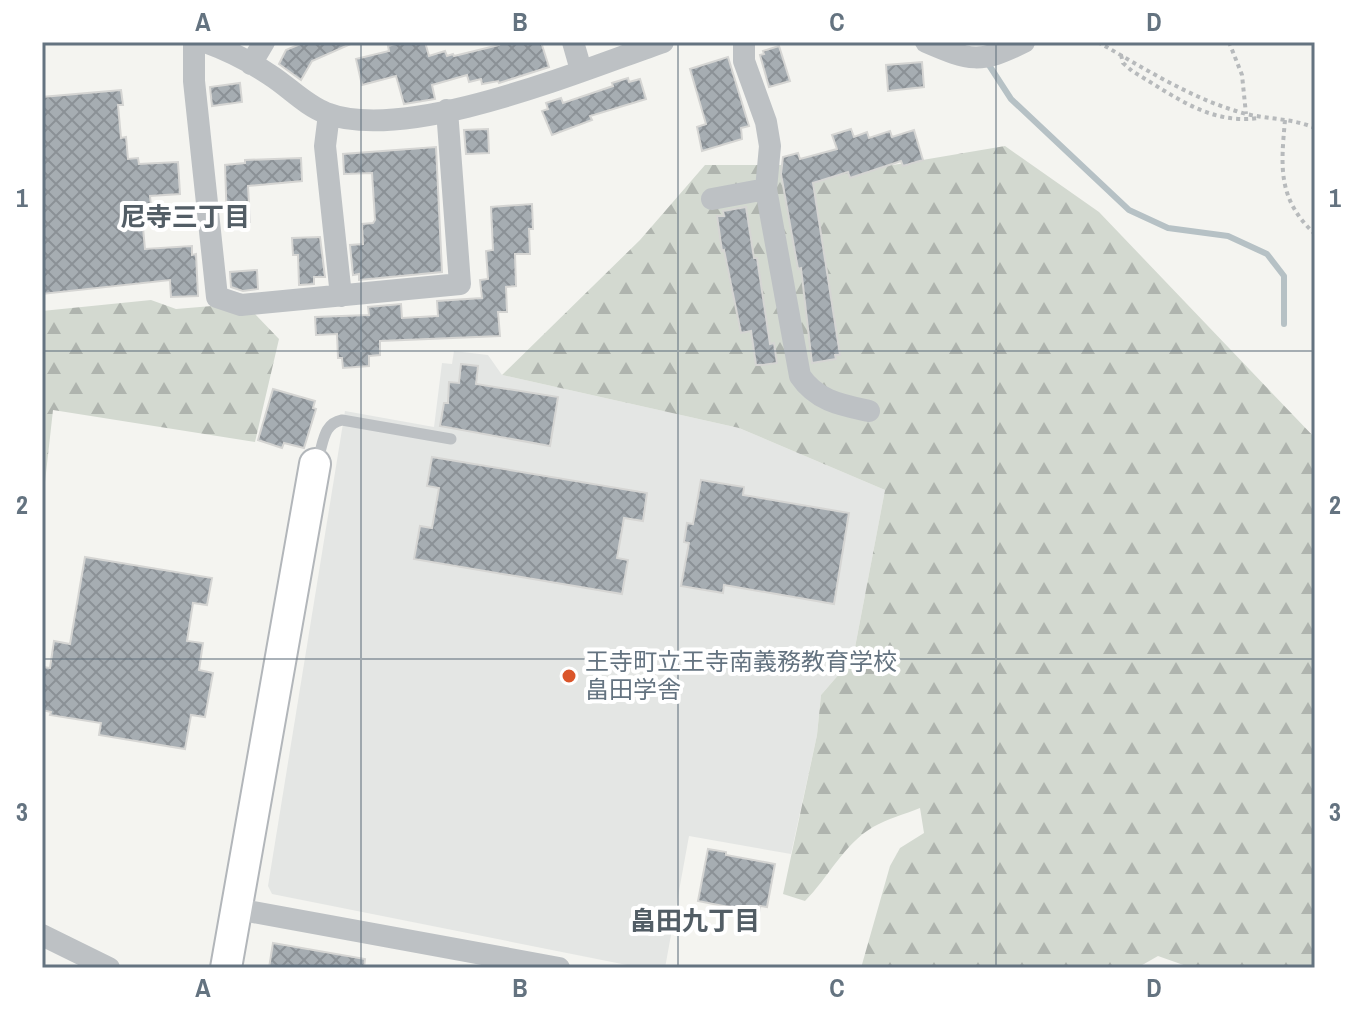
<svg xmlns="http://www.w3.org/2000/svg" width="1357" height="1010" font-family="'Archivo Narrow','Noto Sans JP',sans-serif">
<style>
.built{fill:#e4e6e4}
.forest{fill:url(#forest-firs)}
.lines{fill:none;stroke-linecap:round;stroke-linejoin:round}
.stream{stroke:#b6c1c5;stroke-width:6}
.building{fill:url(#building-cross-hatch);stroke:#d5d5d3;stroke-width:2}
.secondary-casing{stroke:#b2b6ba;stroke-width:34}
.path{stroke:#b7babc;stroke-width:4;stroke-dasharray:4 4;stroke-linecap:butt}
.lane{stroke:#bdc1c4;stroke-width:11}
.street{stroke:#bdc1c4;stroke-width:22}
.secondary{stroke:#fff;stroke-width:30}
.grid{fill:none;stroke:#647380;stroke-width:2;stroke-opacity:0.55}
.poi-dot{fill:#da552a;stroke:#fff;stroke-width:3}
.labels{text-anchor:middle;stroke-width:8;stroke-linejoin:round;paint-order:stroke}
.poi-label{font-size:24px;fill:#647380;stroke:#fff;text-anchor:start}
.neighbourhood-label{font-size:26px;font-weight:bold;fill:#525d65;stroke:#fff}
.neatline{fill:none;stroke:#647380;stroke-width:3}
.grid-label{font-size:26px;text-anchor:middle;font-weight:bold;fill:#647380}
</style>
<defs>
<pattern id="forest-firs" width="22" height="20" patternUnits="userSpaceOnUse" patternTransform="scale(2)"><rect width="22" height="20" fill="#d3d9d0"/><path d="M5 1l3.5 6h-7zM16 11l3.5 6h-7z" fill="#afb4ae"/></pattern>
<pattern id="building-cross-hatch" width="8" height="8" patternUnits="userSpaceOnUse" patternTransform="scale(2)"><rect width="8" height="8" fill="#a6adb2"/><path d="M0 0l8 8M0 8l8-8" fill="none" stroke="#8b9196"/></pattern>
</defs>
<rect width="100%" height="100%" fill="#f4f4f0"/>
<path class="built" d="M454,351L488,355L502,375L739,428L885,490L853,658L821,695L817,735L791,854L689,836L665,968H642L272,894L268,886L345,411L434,427L442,363L452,364Z"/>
<path class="forest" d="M1005,146L1099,212L1315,438V968H1192L1158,956L1137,968H861L890,866L900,848L924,833L920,808C905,814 887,819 873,827C844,844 828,878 805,901L783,894L817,735L821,695L853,658L885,490L739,428L502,375L640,240L705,165H893Z
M151,300L176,309L212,306L237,314L254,313L279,339L255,442L53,410L42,509V311Z"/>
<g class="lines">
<path class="stream" d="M987,62L1011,99L1129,210L1168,228L1228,236L1267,254L1284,276V324"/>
</g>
<path class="building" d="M305,42H355L312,61L301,80L279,64L286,50Z
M402,42H425L429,56L445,51L447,56L453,54L454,56L499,45L498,42H541L549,67L499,83L498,81L482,84L481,79L469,82L467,75L432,85L435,99L404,104L396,76L362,85L356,59L389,51L388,46Z
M779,46L790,81L769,87L760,55L764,54L763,51Z
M728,57L749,126L741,128L742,139L702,151L697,127L706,124L690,69Z
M922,62L924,87L888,91L886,65Z
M628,78L629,82L640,79L646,99L590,116L592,120L552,135L542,111L548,109L546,103L561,98L563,103L613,86L612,83Z
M240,83L242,102L212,106L210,87Z
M121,90L123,105H118L121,138L126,137L128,159L138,158L139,164L178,162L180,194L150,196L152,217H142L145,249L192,246V255L196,254L198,296L171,297L170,280L42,294V268H44L42,97Z
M488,129L489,153L466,154L464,130Z
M851,129L854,137L867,132L869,138L890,131L892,137L914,130L923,160L903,166L901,161L850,178L848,172L813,183L840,355H835L836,359L812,363L801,268L798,269L781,174L783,157L798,153L800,159L837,149L832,135Z
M436,147L442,272L359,280V274L353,275L350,245L363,244L362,224L373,223L375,220L372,173L344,174L343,154Z
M301,158L302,181L248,186L250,222L227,223L225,165L245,163V160Z
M532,204L533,229H529L530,254H515L516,286L506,287L507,312H498L500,336L380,341V355L369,356V366L343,368L342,358H338L337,334L316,335L315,317L369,315L368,307L401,304L402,318L438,316L437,301L482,298L480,280L488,279L486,251L493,250L491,207Z
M746,207L754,258H757L770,344L774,343L777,363L762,365H756L751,331L741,333L724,250L722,251L717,216H724L723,211Z
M320,237L325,277H314V284L299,285L298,255H293L292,238Z
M257,270L258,289L243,291L231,287L230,272Z
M461,364L478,366L476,384L558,397L550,446L440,426L444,403H448L449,382L459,383Z
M273,389L315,401L313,408L316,409L304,448L284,443L282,448L258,440Z
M432,457L647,493L643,521L624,518L617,558L628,560L622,594L414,559L420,526L432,528L439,488L427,486Z
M701,480L744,487L743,495L849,513L834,604L724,585L723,593L681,586L689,543L684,542L687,523L693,524Z
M85,557L212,578L207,605L193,603L187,641L203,643L199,670L213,673L205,717L191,715L185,749L99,735L101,723L50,715L51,712L42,710V667L50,668L54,641L70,644Z
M708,849L726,852V855L775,864L767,907L760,906L759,913L698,901Z
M273,943L365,959L364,968H269Z"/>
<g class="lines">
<defs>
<path id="secondary" d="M226,968L315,464"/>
</defs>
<use href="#secondary" class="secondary-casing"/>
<path class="path" d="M1098,42C1142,67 1187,96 1236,111C1262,120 1290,117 1315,128
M1229,42L1242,75L1246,114
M1121,55L1123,63L1132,71C1173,95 1209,125 1258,118
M1285,120C1281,166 1277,199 1315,234"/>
<path class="lane" d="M316,463C324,447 321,424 342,420L451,439"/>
<path class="street" d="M194,42V81L217,297L241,305L460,284L447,110
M205,42C227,50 251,62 270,75C289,87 305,105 326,113C406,144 582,70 663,42
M573,42L581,70
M744,42V61L766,122L770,146L766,189L800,376C817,401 841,405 869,411
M926,42C970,61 980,64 1024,42
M251,64L264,42
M329,114L325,146L341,296
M712,199L766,189
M237,909L559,968
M42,935L109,968"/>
<use href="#secondary" class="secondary"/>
</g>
<path class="grid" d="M361,42V968M678,42V968M996,42V968M42,351H1315M42,659H1315"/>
<circle class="poi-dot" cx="569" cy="676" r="8"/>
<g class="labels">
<g class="poi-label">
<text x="585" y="670">王寺町立王寺南義務教育学校<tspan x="585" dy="28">畠田学舎</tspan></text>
</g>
<g class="neighbourhood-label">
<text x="185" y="226">尼寺三丁目</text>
<text x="695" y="930">畠田九丁目</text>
</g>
</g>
<rect width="1357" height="1010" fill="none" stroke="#ffffff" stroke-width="88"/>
<rect x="44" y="44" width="1269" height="922" class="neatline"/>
<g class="grid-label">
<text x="203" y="31">A</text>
<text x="520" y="31">B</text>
<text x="837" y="31">C</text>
<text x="1154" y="31">D</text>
<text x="22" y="207">1</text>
<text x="1335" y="207">1</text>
<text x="22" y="514">2</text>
<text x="1335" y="514">2</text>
<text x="22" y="821">3</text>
<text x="1335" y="821">3</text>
<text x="203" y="997">A</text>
<text x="520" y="997">B</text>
<text x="837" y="997">C</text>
<text x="1154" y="997">D</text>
</g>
</svg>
